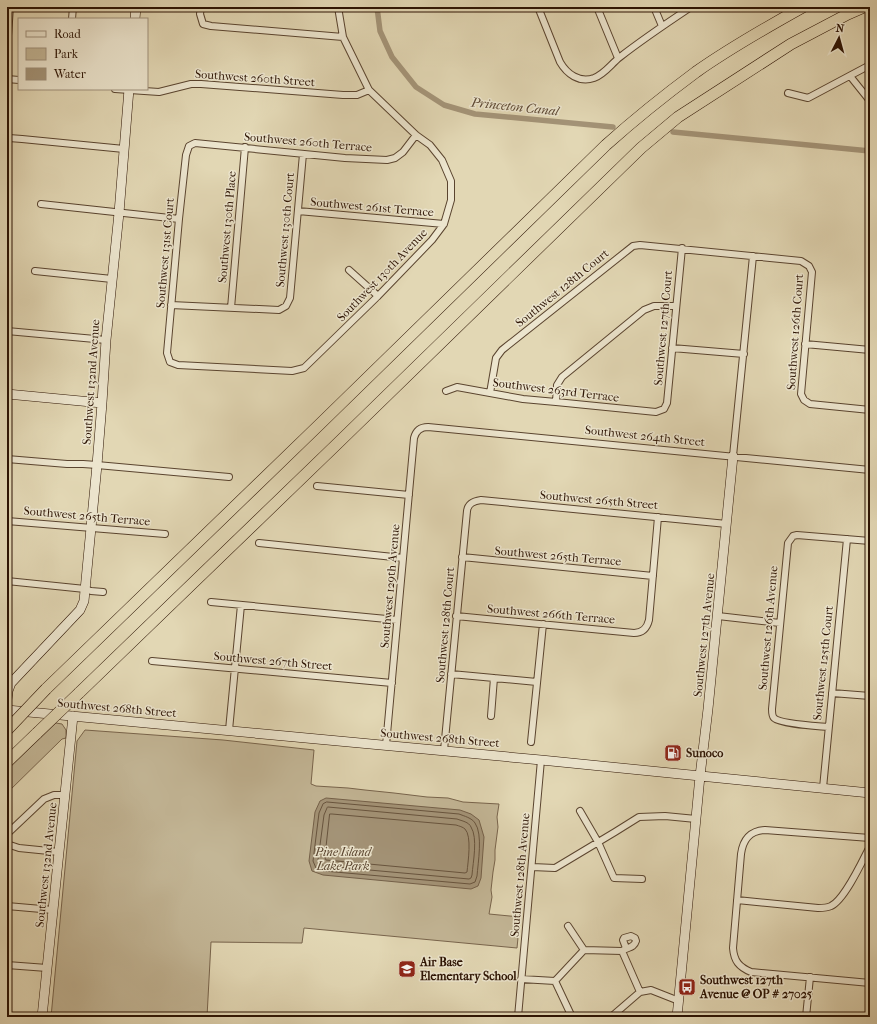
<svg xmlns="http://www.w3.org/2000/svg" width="877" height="1024" font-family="'IM FELL French Canon',serif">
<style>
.green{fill:#c3b696;stroke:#78644c}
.water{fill:#a49478;stroke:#746049}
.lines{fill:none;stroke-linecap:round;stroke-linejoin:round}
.shore{stroke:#68543e;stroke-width:1}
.canal{stroke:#a49478;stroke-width:5.5}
.street-casing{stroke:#5a442f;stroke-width:8}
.secondary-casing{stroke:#2c1303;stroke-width:10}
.highway-casing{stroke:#2c1303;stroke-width:12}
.street{stroke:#ece5ce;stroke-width:6}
.secondary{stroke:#ece5ce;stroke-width:9}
.highway{stroke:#e2d7b4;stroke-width:11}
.highway-bridge-casing{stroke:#2c1303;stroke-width:12;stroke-linecap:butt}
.highway-bridge{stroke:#e2d7b4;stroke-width:11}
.labels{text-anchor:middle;stroke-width:3;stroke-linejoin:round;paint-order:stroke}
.street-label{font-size:12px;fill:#2c1303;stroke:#ece5ce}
.poi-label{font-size:12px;font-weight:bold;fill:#2c1303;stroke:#ece5ce;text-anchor:start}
.park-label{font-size:12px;font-style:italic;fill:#59442f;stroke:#ece5ce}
.water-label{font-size:13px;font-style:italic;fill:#5c4732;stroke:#ece5ce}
</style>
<rect width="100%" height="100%" fill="#e2d7b4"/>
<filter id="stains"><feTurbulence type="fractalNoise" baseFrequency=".005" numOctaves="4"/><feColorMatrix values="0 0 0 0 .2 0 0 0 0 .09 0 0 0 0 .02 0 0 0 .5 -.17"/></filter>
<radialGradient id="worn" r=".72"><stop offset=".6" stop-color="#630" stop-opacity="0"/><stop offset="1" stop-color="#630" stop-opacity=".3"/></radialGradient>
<path class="green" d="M56,723L62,724L66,730V738L62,739L7,793V770Z
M85,730L223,740L314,750L311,784L316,786L348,788L365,790L394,793L427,797L448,798L463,802L499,804L497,817L498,827L495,850V860L493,872L491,890L492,897L489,914L520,917L517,948L304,928L302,943L211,942L207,1017H51L77,741Z"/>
<path class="water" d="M326,798L460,810L471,814L479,820L484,837L481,878L478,886L471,889L323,875L312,871L309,861L315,812L320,801Z"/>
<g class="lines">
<path class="shore" d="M327,802L459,814C464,816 472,818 475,823C483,834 478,863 477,876L475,882L470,884L324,871L316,868L313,861L319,813L323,804Z
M328,807L457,819C462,821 469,822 471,827C478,838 473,862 472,875L471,878L469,879L325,866L320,864L318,860L324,815L327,808Z
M330,814H332L456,825C459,826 463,827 465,829C472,836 468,862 467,872L465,873L326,860L325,858Z"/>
<path class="canal" d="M377,7L380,31L392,57L416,87L444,105L475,114L613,127
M673,132L870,151"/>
<defs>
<path id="street" d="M201,7L200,14L203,24L211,26L343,37
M338,7L343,37L369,90L416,135L430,145L442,160L451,181V200L444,224L432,240L378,296L304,368L292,371L178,365L170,362L167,353L179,219L186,155L189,146L195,143L345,158L387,160L395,158L403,152L416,135
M538,7L560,62C567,74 579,83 594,78C605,74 611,64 620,57C643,39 667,23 691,7
M597,7L618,58
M654,7L662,26
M72,19L73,7
M7,50L10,7
M850,76L870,101
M7,79L19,80
M115,89L159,92L191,84H201L343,95H357L369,90
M788,93L808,98L870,65
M7,139L9,138L22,139L124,149
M41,204L179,219
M298,211L444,224
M349,270L378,296
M35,271L112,279
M171,305L279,310L286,306L290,298L303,154
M231,308L245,147
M7,331L106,340
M805,344L870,350
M672,348L744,354
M446,391L457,387L523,399L556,402L656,412L664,409L667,403L682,248
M490,393L496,358L502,350L633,246L640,245L801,261L809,266L812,272L801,394L804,400L810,404L870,410
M556,402L557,385L562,377L644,310L654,306H676
M733,456L753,256
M7,459L67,464H83L97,465L229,477
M317,486L409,495
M7,521L165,534
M259,543L403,558
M462,557L653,576
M7,581L85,589L91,591L103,592
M211,602L397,620
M456,616L634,633C643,633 647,628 649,620L658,517
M718,616L780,623
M152,661L392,683
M451,674L537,682
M832,693L870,696
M491,716L494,678
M828,727C818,726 780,724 774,718C772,716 772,712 772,709L788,543L793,536L797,535L870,541
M229,730L241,605
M531,742L543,624
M386,745L414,438C416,430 421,427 428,427L870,470
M444,750L467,511C468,503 474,501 481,500L727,524
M823,788L847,539
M580,811L598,842L614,878L642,879
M7,834L44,799L54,795H65
M870,838L765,830C749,831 743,840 741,854L733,948C734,961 739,967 751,972L870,983
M7,844L19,848L59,852
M532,867L555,868L615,832L639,817L665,816L696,819
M737,900L818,908C822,908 827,908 831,906C844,900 861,864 868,850
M7,906L53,910
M568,926L584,950
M626,948L623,940L624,938L631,936L635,938L636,941C634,948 628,947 622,951L640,992
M7,965L47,968
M521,979L555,981L584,950L622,951
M555,981L572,1017
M518,1017L541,760
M611,1017L640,992L651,990L679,1001
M806,1017L810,977"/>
<path id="secondary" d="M135,19L136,7
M7,394L102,403
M7,700L8,691L11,683L80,610L84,601L97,465L102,403L106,340L119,213L129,89
M7,710L541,760L870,793
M42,1017L73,716
M677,1017L700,776L708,709L733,456"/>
<path id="highway" d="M46,689L320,424L606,145C635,119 665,95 696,72C730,48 767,27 803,7
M79,693L339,442L641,148L678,117L791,44L848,14L864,7
M7,762L37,733"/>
</defs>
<use href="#street" class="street-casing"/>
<use href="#secondary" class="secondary-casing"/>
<use href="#highway" class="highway-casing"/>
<use href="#street" class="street"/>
<use href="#secondary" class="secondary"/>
<use href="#highway" class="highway"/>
<defs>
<path id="highway-bridge" d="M7,730L46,689
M37,733L79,693"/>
</defs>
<use href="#highway-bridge" class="highway-bridge-casing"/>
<use href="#highway-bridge" class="highway-bridge"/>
</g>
<defs>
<symbol id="fuel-square" viewBox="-11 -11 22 22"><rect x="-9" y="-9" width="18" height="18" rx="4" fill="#8f2418" stroke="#ece5ce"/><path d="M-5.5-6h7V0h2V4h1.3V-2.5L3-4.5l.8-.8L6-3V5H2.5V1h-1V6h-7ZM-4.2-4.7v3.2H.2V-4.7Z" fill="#fff"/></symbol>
<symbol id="school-square" viewBox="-11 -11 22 22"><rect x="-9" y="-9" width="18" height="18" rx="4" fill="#8f2418" stroke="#ece5ce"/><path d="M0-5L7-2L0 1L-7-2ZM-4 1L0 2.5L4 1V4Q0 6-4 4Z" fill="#fff"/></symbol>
<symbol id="bus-square" viewBox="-11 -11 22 22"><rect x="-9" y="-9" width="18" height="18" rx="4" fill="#8f2418" stroke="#ece5ce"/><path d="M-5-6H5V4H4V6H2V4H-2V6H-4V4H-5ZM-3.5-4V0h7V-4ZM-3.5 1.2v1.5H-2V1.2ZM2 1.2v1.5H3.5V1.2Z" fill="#fff"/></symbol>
</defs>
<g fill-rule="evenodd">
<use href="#fuel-square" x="663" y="743" width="20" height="20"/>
<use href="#school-square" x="397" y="959" width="20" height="20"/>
<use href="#bus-square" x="677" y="977" width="20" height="20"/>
</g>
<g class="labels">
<g class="street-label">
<text transform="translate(255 78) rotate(4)" y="4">Southwest 260th Street</text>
<text transform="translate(308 142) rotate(5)" y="4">Southwest 260th Terrace</text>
<text transform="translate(372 207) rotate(5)" y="4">Southwest 261st Terrace</text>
<text transform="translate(227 227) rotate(-85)" y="4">Southwest 130th Place</text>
<text transform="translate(285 230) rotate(-85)" y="4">Southwest 130th Court</text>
<text transform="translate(165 253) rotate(-85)" y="4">Southwest 131st Court</text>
<text transform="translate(382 275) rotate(-46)" y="4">Southwest 130th Avenue</text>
<text transform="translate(562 288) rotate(-39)" y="4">Southwest 128th Court</text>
<text transform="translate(663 328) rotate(-85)" y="4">Southwest 127th Court</text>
<text transform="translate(795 332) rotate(-86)" y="4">Southwest 126th Court</text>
<text transform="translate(91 382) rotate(-86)" y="4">Southwest 132nd Avenue</text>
<text transform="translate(556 390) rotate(7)" y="4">Southwest 263rd Terrace</text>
<text transform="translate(645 436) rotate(6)" y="4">Southwest 264th Street</text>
<text transform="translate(599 500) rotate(5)" y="4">Southwest 265th Street</text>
<text transform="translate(87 516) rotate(5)" y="4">Southwest 265th Terrace</text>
<text transform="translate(558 556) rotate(5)" y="4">Southwest 265th Terrace</text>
<text transform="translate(390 586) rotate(-85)" y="4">Southwest 129th Avenue</text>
<text transform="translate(551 614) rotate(5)" y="4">Southwest 266th Terrace</text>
<text transform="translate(445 625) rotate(-85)" y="4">Southwest 128th Court</text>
<text transform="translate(768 628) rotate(-85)" y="4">Southwest 126th Avenue</text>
<text transform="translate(704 635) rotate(-84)" y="4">Southwest 127th Avenue</text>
<text transform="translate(273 661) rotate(5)" y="4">Southwest 267th Street</text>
<text transform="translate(823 663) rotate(-84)" y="4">Southwest 125th Court</text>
<text transform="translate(117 708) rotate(5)" y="4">Southwest 268th Street</text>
<text transform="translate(440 738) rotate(5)" y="4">Southwest 268th Street</text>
<text transform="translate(46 865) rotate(-84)" y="4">Southwest 132nd Avenue</text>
<text transform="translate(520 875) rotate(-85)" y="4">Southwest 128th Avenue</text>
</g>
<g class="poi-label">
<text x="686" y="757">Sunoco</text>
<text x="420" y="966">Air Base<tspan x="420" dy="14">Elementary School</tspan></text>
<text x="700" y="984">Southwest 127th<tspan x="700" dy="14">Avenue @ OP # 27025</tspan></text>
</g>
<g class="park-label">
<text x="343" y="856">Pine Island<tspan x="343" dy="14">Lake Park</tspan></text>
</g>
<g class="water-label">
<text transform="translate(515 106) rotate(6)" y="5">Princeton Canal</text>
</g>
</g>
<rect width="877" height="1024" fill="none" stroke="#e2d7b4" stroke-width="24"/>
<rect x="8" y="8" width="861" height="1008" fill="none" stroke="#2c1303" stroke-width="2"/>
<rect x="12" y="12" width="853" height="1000" fill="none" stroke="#2c1303"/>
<rect x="18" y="18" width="130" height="72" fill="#ece5ce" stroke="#9f917d"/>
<rect x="26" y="31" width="20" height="6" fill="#ece5ce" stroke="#9f917d"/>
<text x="54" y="38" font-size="12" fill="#2c1303">Road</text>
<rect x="26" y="48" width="20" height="12" fill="#c3b696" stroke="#9f917d"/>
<text x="54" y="58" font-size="12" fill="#2c1303">Park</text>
<rect x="26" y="68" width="20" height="12" fill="#a49478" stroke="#9f917d"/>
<text x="54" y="78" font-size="12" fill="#2c1303">Water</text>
<g transform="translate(839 38) rotate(6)" stroke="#ece5ce" stroke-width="3" paint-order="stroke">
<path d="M0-3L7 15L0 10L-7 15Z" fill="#2c1303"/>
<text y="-6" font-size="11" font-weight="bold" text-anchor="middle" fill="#2c1303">N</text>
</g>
<rect width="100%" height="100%" filter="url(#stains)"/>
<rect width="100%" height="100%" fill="url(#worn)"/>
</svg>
